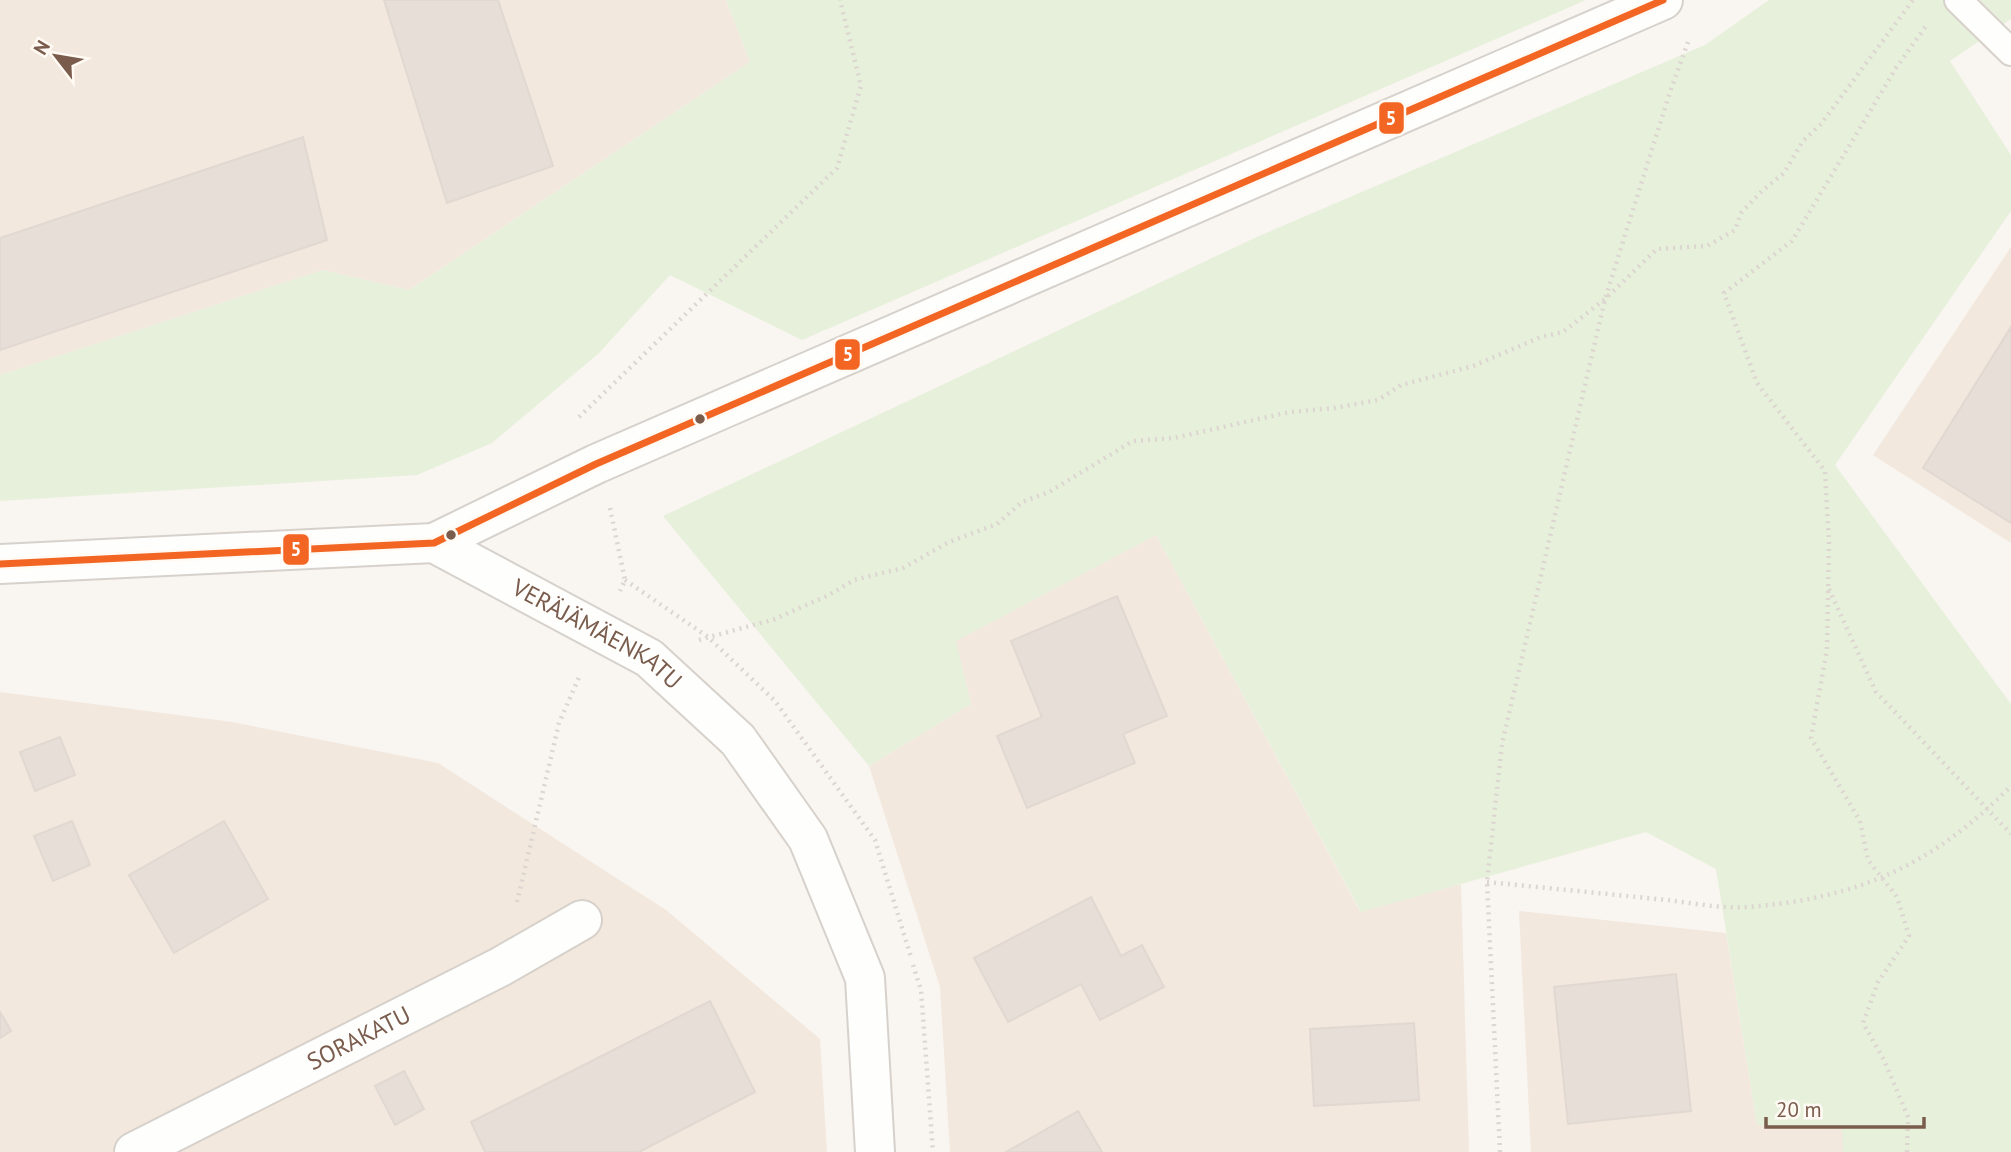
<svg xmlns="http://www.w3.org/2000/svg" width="2011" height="1152" font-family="'PT Sans',sans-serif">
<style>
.residential{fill:#f2e8de}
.green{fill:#e7f0db}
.building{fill:#e6ded7;stroke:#e2d8d2;stroke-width:2}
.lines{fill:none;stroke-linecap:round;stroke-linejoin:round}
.service-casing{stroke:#d7d1cb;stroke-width:30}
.minor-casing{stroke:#d7d1cb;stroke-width:42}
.tertiary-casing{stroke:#d7d1cb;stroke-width:42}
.path{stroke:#dcd5d0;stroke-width:4.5;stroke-dasharray:2 5;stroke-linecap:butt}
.service{stroke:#fefefd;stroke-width:26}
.minor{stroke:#fefefd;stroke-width:38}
.tertiary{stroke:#fefefd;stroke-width:38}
.bus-1-casing{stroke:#fffaf3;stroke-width:12}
.bus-1{stroke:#f26522;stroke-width:7}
.bus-dot{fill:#7a5c4d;stroke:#fffaf3;stroke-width:2.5}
.labels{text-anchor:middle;stroke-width:7;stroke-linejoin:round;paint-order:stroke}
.street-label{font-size:24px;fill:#7a5c4d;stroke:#fffaf3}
.line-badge{stroke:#fffaf3;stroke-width:2.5}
.badge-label{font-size:19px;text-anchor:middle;font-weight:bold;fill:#fff}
</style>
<rect width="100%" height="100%" fill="#f9f5f0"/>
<path class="residential" d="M0,0H726L750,62L409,290L323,270L0,375Z
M2011,247V543L1873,455Z
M1156,535L1360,911L1461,884L1469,1152H950L940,987L869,766L971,704L955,641Z
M0,692L232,722L438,763L666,910L820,1039L827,1152H0Z
M1519,911L1726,933L1757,1125L1843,1129V1152H1531Z"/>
<path class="green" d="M726,0H1586L802,340L670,275L599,353L492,443L417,475L0,501V375L323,270L409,290L750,62Z
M1769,0H2011V19L1950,61L2011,155V211L1835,465L2011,704V1152H1843L1842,1129L1757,1125L1716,869L1646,832L1361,912L1156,535L956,641L971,704L869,766L663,516L1259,236L1705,45Z"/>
<path class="building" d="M384,0H498L553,166L447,203Z
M303,137L327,240L0,350V238Z
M2011,327V523L1923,468Z
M1117,596L1167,716L1123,734L1135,763L1027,808L997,736L1042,717L1011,641Z
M60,737L75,775L35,791L20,752Z
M72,821L90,865L53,881L34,836Z
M224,821L268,899L174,953L129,875Z
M1091,897L1121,956L1142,945L1164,987L1100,1020L1081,984L1008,1022L974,958Z
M1676,974L1691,1111L1568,1124L1554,987Z
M710,1001L755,1092L639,1152H485L471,1122Z
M0,1012L11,1031L0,1038Z
M1414,1023L1419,1100L1314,1106L1310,1029Z
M404,1071L424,1109L395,1125L375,1086Z
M1078,1111L1102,1152H1006Z"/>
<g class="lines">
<defs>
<path id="service" d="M1958,0L2011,52"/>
<g id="minor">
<path d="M434,543L596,464L1663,0"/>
<path id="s1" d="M434,543L649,658L738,740L808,839L865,978L875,1152"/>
<path id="s2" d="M134,1152L500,967L582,920"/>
</g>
<path id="tertiary" d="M0,564L434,543"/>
</defs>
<use href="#service" class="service-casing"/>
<use href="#minor" class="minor-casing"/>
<use href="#tertiary" class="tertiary-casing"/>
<path class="path" d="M579,417L837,168L861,86L840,0
M610,508L625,580L620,591
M625,580L708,637L775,701L875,840L911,957
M1829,589L1876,692L2011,834
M699,640L775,619L829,595L854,580L903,568L949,542L997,524L1022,502L1049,492L1133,441L1174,438L1290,412L1334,408L1378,400L1401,385L1473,366L1541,337L1563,332L1605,299L1657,249L1707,246L1735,230L1741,213L1762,191L1784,173L1803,141L1821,124L1913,0
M1487,882C1547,888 1607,894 1667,900C1693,903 1721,909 1747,907C1857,899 1933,865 2011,786
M517,902L559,723L580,675
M913,965L921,990L933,1152
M1500,1152L1487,882L1502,744L1605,299L1670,92L1688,42
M1907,1152L1908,1117L1884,1060L1863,1023L1878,982L1909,936L1897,897L1868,860L1860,821L1811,738L1827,649L1829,543L1825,471L1757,383L1724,293L1792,241L1896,68L1926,26"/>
<use href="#service" class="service"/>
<use href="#minor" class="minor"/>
<use href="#tertiary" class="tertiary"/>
<defs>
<path id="bus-1" d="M0,564L434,543L596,464L1663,0"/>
</defs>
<use href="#bus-1" class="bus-1-casing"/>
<use href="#bus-1" class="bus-1"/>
</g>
<g class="bus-dot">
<circle cx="700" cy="419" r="6"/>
<circle cx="451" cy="535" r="6"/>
</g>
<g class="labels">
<g class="street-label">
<text dy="8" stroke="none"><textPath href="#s1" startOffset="187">VERÄJÄMÄENKATU</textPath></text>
<text dy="8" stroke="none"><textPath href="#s2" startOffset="252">SORAKATU</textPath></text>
</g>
</g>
<g class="line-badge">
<rect x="1378" y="101" width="27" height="34" rx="7" fill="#f26522"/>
<rect x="834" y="338" width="27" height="33" rx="7" fill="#f26522"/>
<rect x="282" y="533" width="28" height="33" rx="7" fill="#f26522"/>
</g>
<g class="badge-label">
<text x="1391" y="125">5</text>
<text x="848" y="361">5</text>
<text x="296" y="556">5</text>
</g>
<g transform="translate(56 56) rotate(301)" stroke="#fffaf3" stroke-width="5" paint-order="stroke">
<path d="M0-5L12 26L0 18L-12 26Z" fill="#7a5c4d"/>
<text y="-10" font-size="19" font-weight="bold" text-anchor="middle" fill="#7a5c4d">N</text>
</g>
<path d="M1766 1117v10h158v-10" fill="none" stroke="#7a5c4d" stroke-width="3.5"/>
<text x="1776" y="1117" font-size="21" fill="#7a5c4d" stroke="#fffaf3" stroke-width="5" paint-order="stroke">20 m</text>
</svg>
